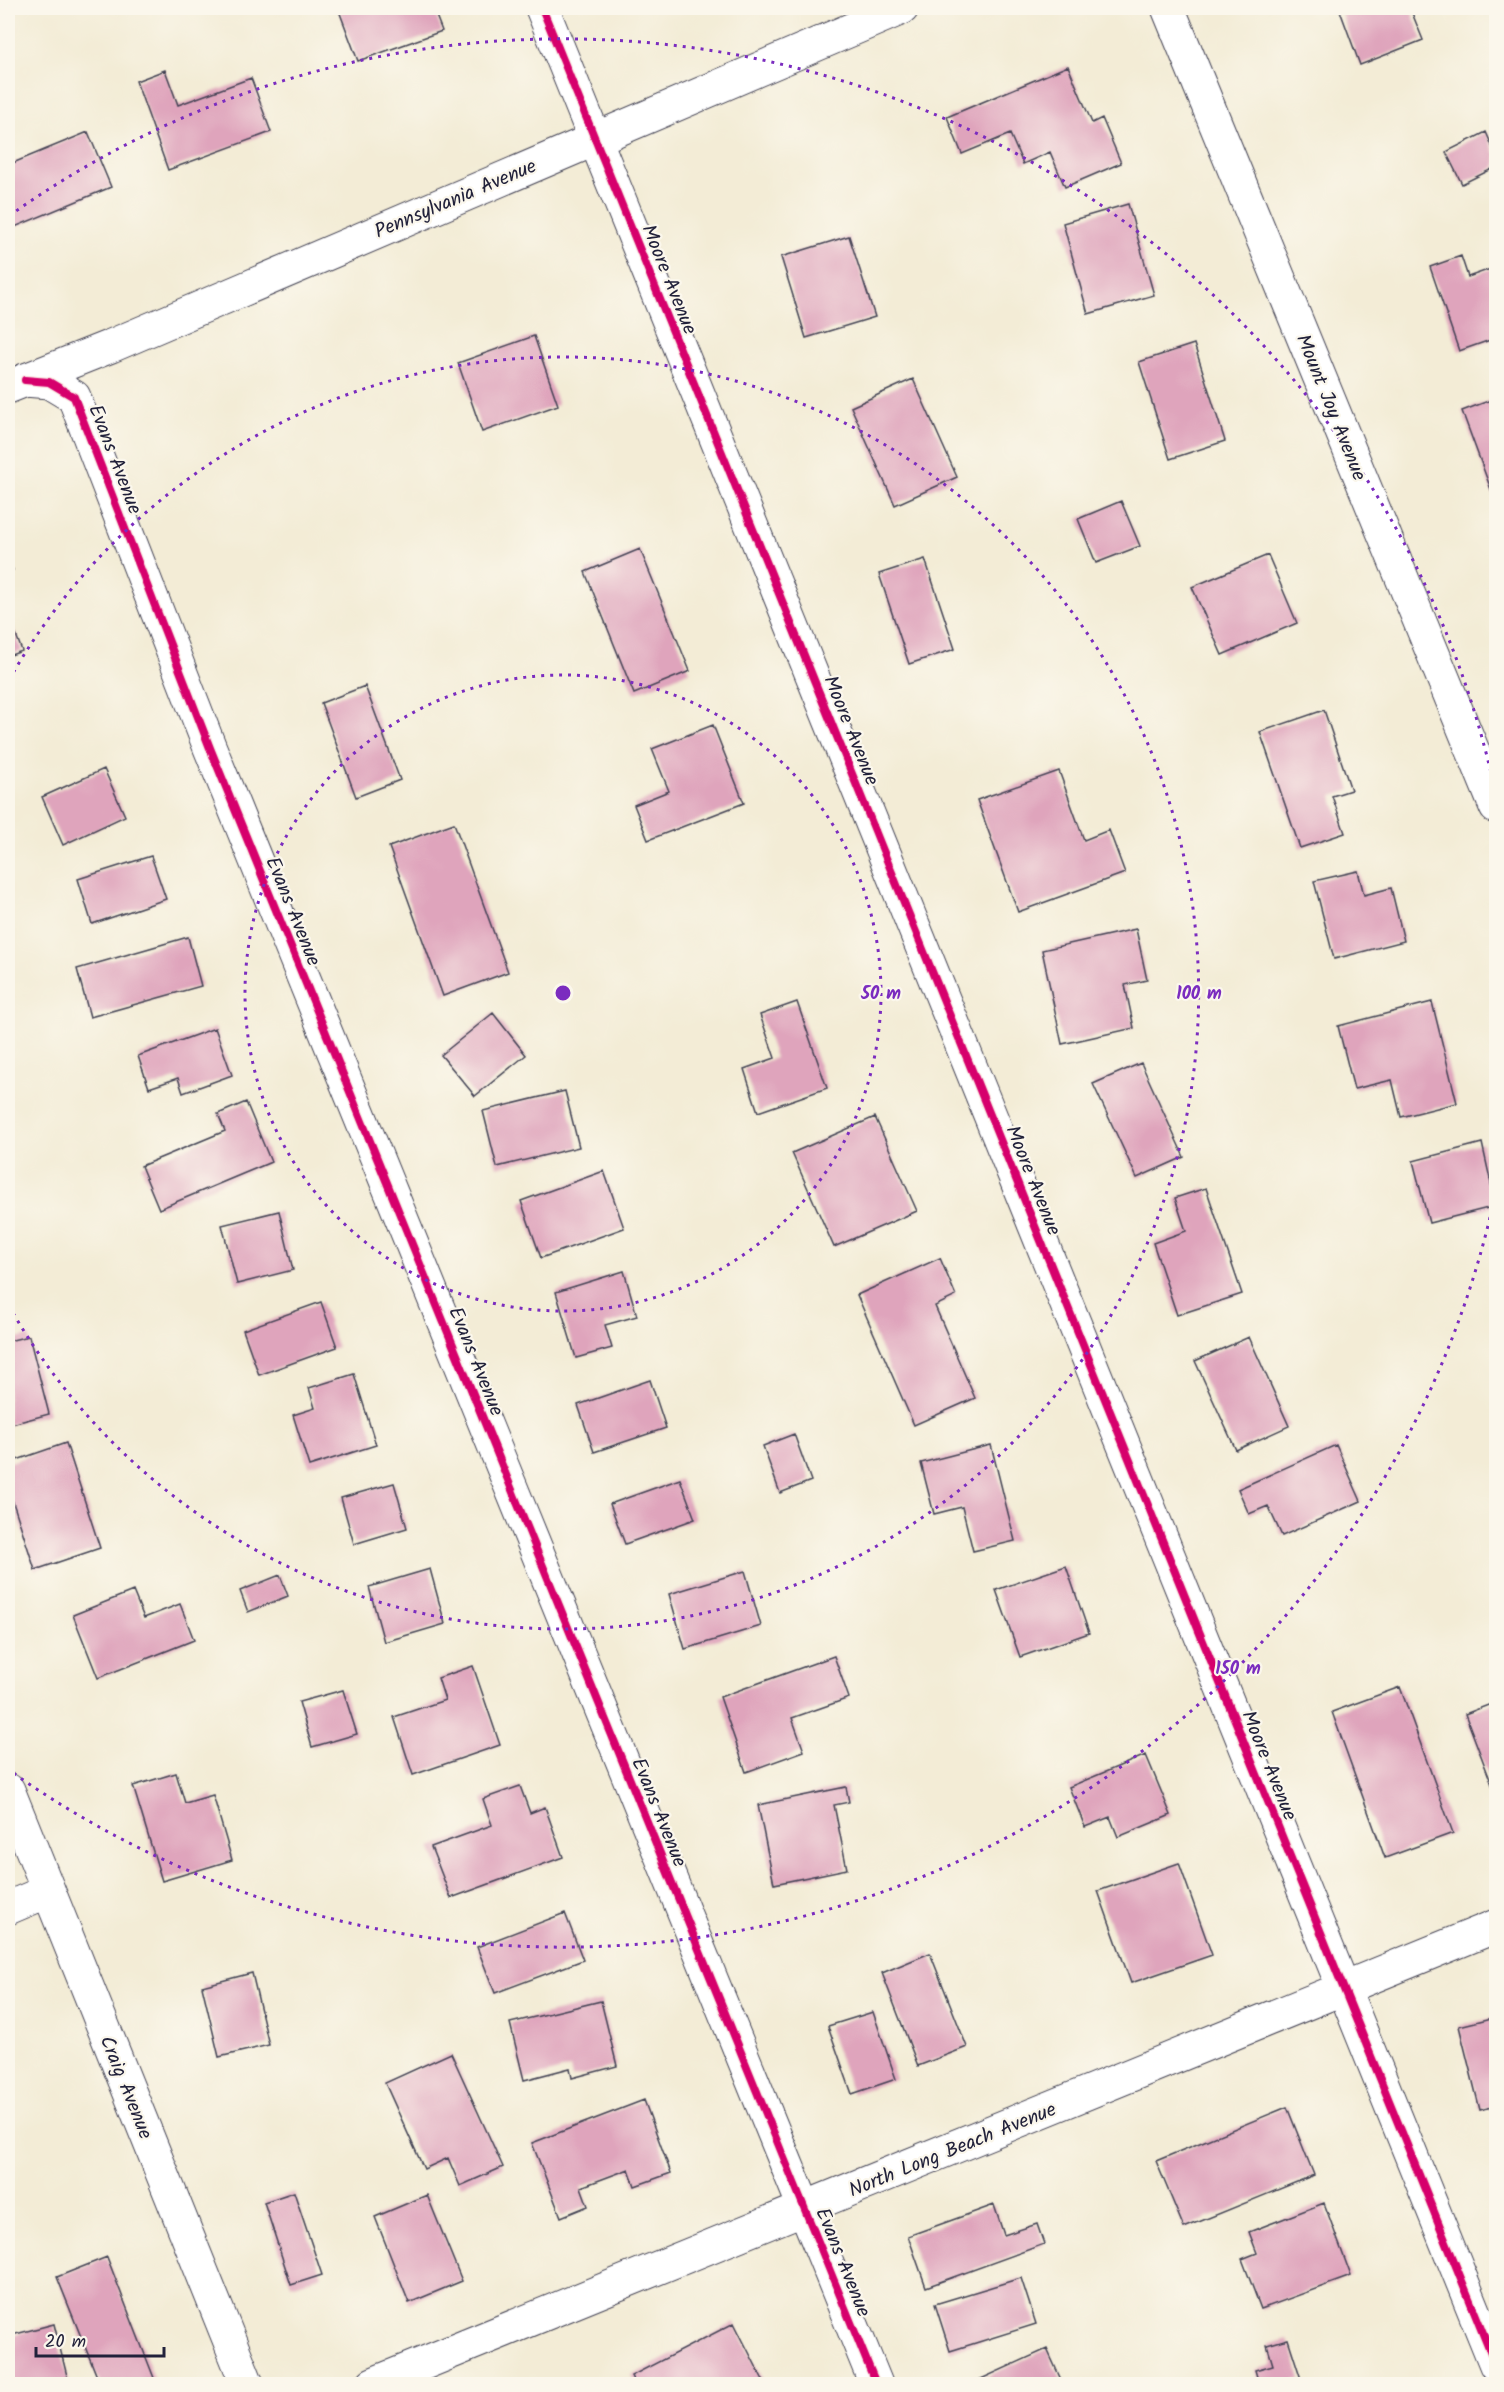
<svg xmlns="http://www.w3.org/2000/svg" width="1504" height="2392" font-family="Kalam,sans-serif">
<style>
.building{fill:#dfa4bc}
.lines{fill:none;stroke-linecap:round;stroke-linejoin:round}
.minor-casing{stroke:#414052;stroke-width:35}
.tertiary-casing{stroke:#414052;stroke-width:35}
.minor{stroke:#fff;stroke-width:33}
.tertiary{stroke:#fff;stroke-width:33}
.cycleway-casing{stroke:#fbf7ec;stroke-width:11}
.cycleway{stroke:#d6006c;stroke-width:8}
.ring{fill:none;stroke:#7b2cbf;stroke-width:3;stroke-dasharray:3 6}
.labels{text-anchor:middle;stroke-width:4.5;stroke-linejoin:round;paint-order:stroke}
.street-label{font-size:20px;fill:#22223b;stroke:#fbf7ec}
.centre{fill:#7b2cbf;stroke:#fbf7ec;stroke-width:3}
.ring-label{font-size:18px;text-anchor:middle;font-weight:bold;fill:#7b2cbf;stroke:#fbf7ec;stroke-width:4.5;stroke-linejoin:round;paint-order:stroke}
</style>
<rect width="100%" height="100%" fill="#fbf7ec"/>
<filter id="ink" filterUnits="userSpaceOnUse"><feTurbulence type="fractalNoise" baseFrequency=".0167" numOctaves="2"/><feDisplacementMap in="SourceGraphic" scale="12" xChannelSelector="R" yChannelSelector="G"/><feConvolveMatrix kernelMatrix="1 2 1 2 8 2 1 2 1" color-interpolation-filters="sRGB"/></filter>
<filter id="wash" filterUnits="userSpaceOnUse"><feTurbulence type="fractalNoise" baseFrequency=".008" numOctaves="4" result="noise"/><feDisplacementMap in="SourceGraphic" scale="24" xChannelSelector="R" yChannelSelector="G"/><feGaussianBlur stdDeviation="1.35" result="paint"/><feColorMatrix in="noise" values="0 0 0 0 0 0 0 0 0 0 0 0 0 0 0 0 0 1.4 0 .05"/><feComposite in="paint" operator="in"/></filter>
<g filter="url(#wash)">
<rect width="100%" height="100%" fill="#f3ecd6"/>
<g id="blocks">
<path class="building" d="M338,8H433L442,31L358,61Z
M1339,8H1410L1423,40L1360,65Z
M1068,66L1092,123L1102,118L1121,163L1065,187L1050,152L1023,164L1010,134L962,154L947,117Z
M165,70L178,105L251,78L271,132L168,170L136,81Z
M88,132L111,187L10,229L8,165Z
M1486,132L1496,155V167L1462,184L1446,152Z
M1128,204L1154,295L1088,314L1063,223Z
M849,236L875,317L806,338L781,257Z
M1461,256L1468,277L1496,267V338L1459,351L1430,267Z
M534,336L558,405L482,432L458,363Z
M1194,344L1225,441L1170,459L1139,362Z
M913,379L957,477L895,505L851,407Z
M1496,398V503L1462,411Z
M1121,501L1140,546L1096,563L1078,519Z
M640,549L690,671L634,694L585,572Z
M1268,555L1297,623L1222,655L1192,587Z
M8,556L13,570L8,572Z
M925,559L955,649L909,664L879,574Z
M8,613L22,651L8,656Z
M365,686L400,780L356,797L321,703Z
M1324,710L1351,790L1332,796L1345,833L1300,848L1260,732Z
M713,725L744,803L648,840L634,805L669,791L652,749Z
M104,769L125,816L63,845L42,797Z
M1059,771L1084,840L1109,830L1125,873L1018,912L977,800Z
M454,823L508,972L443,996L389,847Z
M151,856L166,899L92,924L78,879Z
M1358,871L1364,895L1391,888L1404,941L1334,959L1314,881Z
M1136,929L1147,980L1125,985L1134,1028L1062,1044L1042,950Z
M188,937L201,986L90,1017L77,969Z
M797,1002L827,1088L758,1112L744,1069L775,1058L760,1015Z
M1432,1002L1457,1103L1401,1117L1392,1080L1354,1089L1338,1026Z
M493,1013L526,1055L475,1096L441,1055Z
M215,1028L232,1075L183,1093L178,1078L149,1088L138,1056Z
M1141,1063L1184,1157L1137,1178L1093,1084Z
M565,1091L579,1147L497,1167L483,1111Z
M246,1102L271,1162L159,1209L141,1166L225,1131L218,1114Z
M875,1117L917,1211L834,1247L792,1153Z
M1482,1143L1496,1206L1429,1223L1413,1161Z
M604,1171L624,1228L541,1258L521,1201Z
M1206,1188L1242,1294L1177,1315L1153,1243L1186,1231L1175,1198Z
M279,1211L293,1270L237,1284L222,1225Z
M940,1258L956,1296L935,1306L975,1398L914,1425L857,1295Z
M624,1271L637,1316L605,1325L612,1348L576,1358L556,1292Z
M321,1302L337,1347L259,1375L243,1330Z
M29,1336L49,1414L8,1425V1341Z
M1249,1337L1289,1426L1236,1450L1195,1361Z
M354,1374L376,1445L309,1466L293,1415L315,1408L309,1388Z
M650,1380L666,1428L594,1452L578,1405Z
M794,1434L811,1481L780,1493L763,1446Z
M66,1443L100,1548L35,1570L8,1487V1463Z
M991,1445L1015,1541L973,1551L962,1507L934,1514L921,1463Z
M1336,1445L1361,1501L1282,1536L1268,1506L1249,1514L1238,1489Z
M680,1479L695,1519L625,1544L610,1504Z
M394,1483L407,1528L354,1544L341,1498Z
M1066,1566L1089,1633L1020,1657L996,1590Z
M430,1569L445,1624L384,1642L369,1587Z
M745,1571L761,1626L685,1649L669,1594Z
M280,1575L288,1596L248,1612L240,1591Z
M133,1591L144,1618L180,1604L194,1640L98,1678L73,1615Z
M834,1656L849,1698L792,1718L804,1751L746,1772L720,1697Z
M473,1666L500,1745L413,1775L394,1717L445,1700L438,1678Z
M1400,1687L1453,1833L1385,1858L1332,1712Z
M343,1690L357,1734L312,1747L299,1702Z
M1496,1702V1795L1465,1714Z
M1146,1755L1171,1815L1118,1837L1110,1817L1085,1827L1069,1787Z
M176,1773L185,1803L213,1795L232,1860L162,1881L133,1786Z
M520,1786L530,1813L545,1807L563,1857L451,1898L431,1847L492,1825L483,1799Z
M846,1787L849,1802L834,1805L847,1869L774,1884L758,1805Z
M1179,1863L1212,1955L1131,1983L1098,1891Z
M565,1913L583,1960L495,1993L477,1947Z
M930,1953L967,2047L918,2066L882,1973Z
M252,1973L269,2045L219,2057L202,1986Z
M601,2001L617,2066L572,2078L570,2068L524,2080L510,2023Z
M873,2012L896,2079L852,2094L828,2026Z
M1496,2017V2106L1480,2110L1459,2026Z
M451,2053L503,2167L460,2186L448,2158L424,2169L385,2083Z
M644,2100L671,2173L635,2186L629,2169L581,2187L588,2206L561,2217L532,2143Z
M1287,2107L1314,2175L1184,2228L1156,2161Z
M294,2192L322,2275L291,2285L264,2202Z
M427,2195L462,2281L409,2303L375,2217Z
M1324,2203L1351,2276L1261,2309L1242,2259L1257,2253L1249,2232Z
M994,2205L1004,2235L1037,2224L1044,2244L926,2287L908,2236Z
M107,2257L154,2378L138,2384H100L57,2277Z
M1021,2278L1036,2324L950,2351L935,2304Z
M734,2323L764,2382L759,2384H635L631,2376Z
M54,2324L69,2384H8V2336Z
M1288,2339L1301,2379L1282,2384H1259L1255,2370L1273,2365L1267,2345Z
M1047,2349L1063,2384H970Z"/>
</g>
</g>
<g filter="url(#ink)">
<use href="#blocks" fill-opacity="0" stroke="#414052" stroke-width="1.5"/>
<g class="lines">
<defs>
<path id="minor" d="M542,8L1496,2365
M1168,8L1496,807
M25,380L49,382L74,397L210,748L876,2384
M8,1790L247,2384
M8,1908L48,1891
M373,2384L1496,1926"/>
<path id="tertiary" d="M8,387L111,346L902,8"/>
</defs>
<use href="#minor" class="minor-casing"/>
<use href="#tertiary" class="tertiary-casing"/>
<use href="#minor" class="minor"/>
<use href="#tertiary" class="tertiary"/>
<defs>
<path id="cycleway" d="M542,8L1496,2365
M25,380L49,382L74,397L210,748L876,2384"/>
</defs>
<use href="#cycleway" class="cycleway-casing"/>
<use href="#cycleway" class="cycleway"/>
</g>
</g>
<g class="ring">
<circle cx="563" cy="993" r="318"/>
<path d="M9 680A636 636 0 1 1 9 1306"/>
<path d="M1496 1191A954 954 0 0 1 9 1770M9 216A954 954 0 0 1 1496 795"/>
</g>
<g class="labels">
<g class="street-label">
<text transform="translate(455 198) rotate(-23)" y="7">Pennsylvania Avenue</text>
<text transform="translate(670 279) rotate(68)" y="7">Moore Avenue</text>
<text transform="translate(1332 407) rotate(68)" y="7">Mount Joy Avenue</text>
<text transform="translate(116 459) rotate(69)" y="7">Evans Avenue</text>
<text transform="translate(852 730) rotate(68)" y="7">Moore Avenue</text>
<text transform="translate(294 911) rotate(68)" y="7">Evans Avenue</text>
<text transform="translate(1034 1180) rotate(68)" y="7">Moore Avenue</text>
<text transform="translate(477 1361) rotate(68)" y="7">Evans Avenue</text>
<text transform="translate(1270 1765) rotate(68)" y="7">Moore Avenue</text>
<text transform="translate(660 1812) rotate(68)" y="7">Evans Avenue</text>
<text transform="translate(127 2087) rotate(68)" y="7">Craig Avenue</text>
<text transform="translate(952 2149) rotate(-22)" y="7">North Long Beach Avenue</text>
<text transform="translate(844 2262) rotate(68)" y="7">Evans Avenue</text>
</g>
</g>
<circle cx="563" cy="993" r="9" class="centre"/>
<g class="ring-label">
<text x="881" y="999">50 m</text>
<text x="1199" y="999">100 m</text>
<text x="1238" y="1674">150 m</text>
</g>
<rect width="1504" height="2392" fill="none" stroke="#fbf7ec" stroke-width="30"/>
<path d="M36 2347v9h128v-9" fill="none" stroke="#22223b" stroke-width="3"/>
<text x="45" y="2347" font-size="18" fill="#22223b" stroke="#fbf7ec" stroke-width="4.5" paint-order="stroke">20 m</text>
</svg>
